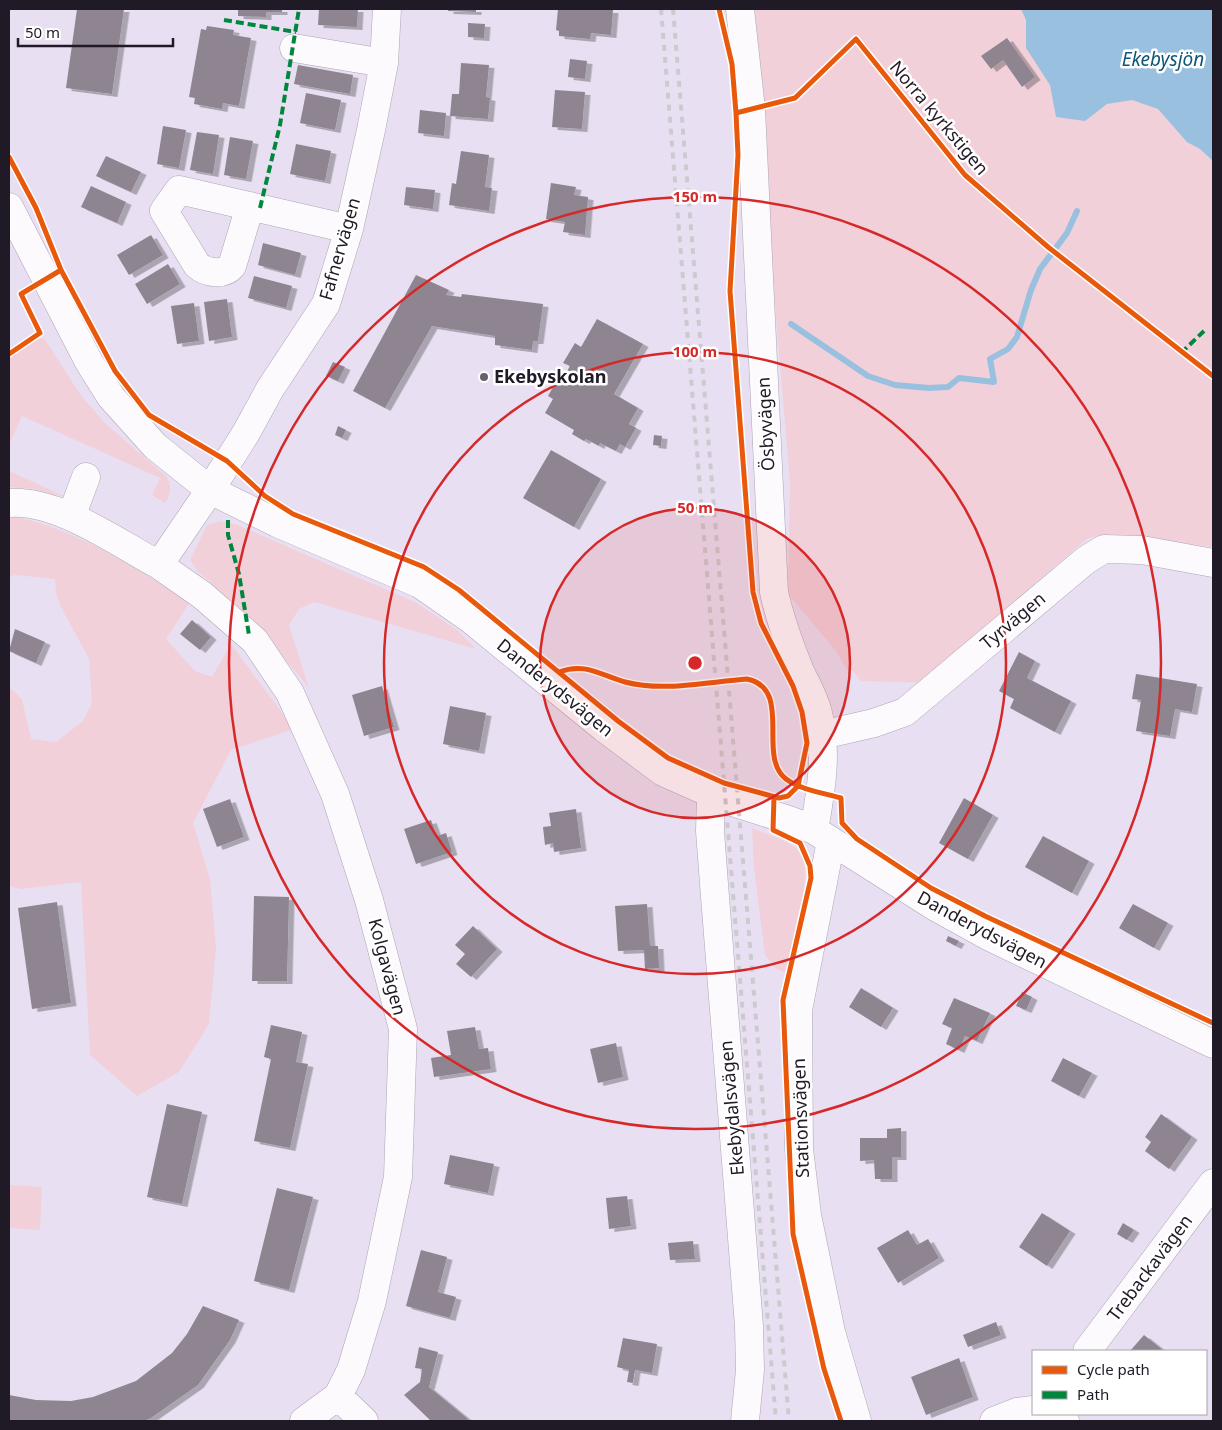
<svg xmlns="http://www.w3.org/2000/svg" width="1222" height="1430" font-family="'Noto Sans',sans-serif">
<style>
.green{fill:#f1d0d9}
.water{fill:#9ac0df}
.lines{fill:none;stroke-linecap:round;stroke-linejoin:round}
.stream{stroke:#9ac0df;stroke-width:6}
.building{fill:#8e8591;filter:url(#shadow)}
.minor-casing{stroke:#aca5b3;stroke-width:29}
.minor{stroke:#fcfafd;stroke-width:28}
.rail{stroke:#cccace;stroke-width:4;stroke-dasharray:6 6;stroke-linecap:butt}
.quiet{stroke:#00873e;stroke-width:4;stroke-dasharray:8 4;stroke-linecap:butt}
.cycleway-casing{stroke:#fff;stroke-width:8}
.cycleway{stroke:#e8590c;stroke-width:5}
.ring{fill:none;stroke:#d62828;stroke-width:2.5}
.poi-dot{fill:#665f6d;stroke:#fff;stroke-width:2}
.labels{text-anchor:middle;stroke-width:5;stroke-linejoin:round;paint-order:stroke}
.street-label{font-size:18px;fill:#201a26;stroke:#fff}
.poi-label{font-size:18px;font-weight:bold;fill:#201a26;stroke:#fff;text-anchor:start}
.water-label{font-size:19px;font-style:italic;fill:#0f567b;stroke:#fff}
.centre{fill:#d62828;stroke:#fff;stroke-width:2.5}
.ring-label{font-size:15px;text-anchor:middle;font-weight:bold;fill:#d62828;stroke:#fff;stroke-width:5;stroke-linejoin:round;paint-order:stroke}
</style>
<defs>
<filter id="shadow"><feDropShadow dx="5.5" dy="3" stdDeviation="0" flood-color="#0004"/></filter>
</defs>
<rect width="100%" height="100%" fill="#e8e0f2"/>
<path class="green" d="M750,9H1213V547L1111,534L1088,538L1032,586L930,683L861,681L853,671L847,670L836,651L788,594L790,483Z
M44,338L82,397L107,425L165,475C173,485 171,494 165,503L152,495L160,478L22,416L9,445V357L35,339Z
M9,471L66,497L32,489L9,487Z
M16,517C80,530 135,569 190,602L166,639L195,671L212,677L231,644L294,729L231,750L193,823L210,879L216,948L209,1024L179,1072L137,1096L90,1055L81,882L21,889L9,886V687L22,699L31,739L56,742L83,721L92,703L89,659L61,607L56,594L55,579L15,575L9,577V518Z
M220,521L235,524L417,603L457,630L476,649L314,602L299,609L289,625L309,688L263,633L209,587L212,583L198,572L190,560L207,525Z
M752,828C767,835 795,841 802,856C812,878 793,948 788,974L775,968L765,955L754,868Z
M9,1185L42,1187L40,1230L9,1228Z"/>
<path class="water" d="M1021,9H1213V161L1200,149L1187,142L1158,109L1132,100L1107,104L1085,121L1056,117L1050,85L1026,48V20Z"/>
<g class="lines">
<path class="stream" d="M791,324L868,376L895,385L929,388L948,387L959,378L994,382L990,359L1008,349L1017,337L1031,290L1040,269L1067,233L1077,211"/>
</g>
<path class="building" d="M77,9H124L112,94L66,88Z
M238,9H282V12H266V17L238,16Z
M319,9H358L357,27L318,25Z
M448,9H476V12L448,11Z
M558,9L613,10L611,35L591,33L590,39L559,36V31L556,30Z
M468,23L485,24L484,38L468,37Z
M207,26L234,30L233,35L251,38L239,106L223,103L222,109L194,104L195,98L189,97L201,29L206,30Z
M1007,38L1035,77L1022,87L1003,60L991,69L981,56Z
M570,59L587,61L585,79L568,77Z
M461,63L489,65L486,97L490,98L488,119L450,116L452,94H459Z
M298,65L353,75L350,94L294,84Z
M555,90L585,92L582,129L552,127Z
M306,93L341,100L335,130L300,123Z
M420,110L446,113L444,136L418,133Z
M163,126L186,130L179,168L157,164Z
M197,132L219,135L213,174L190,170Z
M230,137L253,141L246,179L224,175Z
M296,144L331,151L325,181L290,174Z
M461,151L489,155L485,187L492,188L489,211L449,205L452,183L456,184Z
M106,156L141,172L131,192L96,176Z
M551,183L576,187L574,195L588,197L585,235L563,232L565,222L546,219Z
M91,186L126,202L117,223L81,207Z
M406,187L435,190L433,209L404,205Z
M151,235L163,255L129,275L117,255Z
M263,243L301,253L295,275L258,265Z
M168,264L180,284L147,304L135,284Z
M416,275L449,290L446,295L461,297L462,294L543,304L538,341H533L532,350L495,345V336L432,326L385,408L353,391Z
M254,276L292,286L286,308L248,298Z
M227,299L232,337L209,341L204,302Z
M194,303L199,341L177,344L171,306Z
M597,319L643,344L614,394L638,408L629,424L636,428L625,447L620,444L616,451L600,443L599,446L586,439L584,441L572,434L574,430L545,413L553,399L548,396L557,380L561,382L570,366L563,363L575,343L581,347Z
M333,362L345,367L338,381L326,376Z
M338,426L346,430L342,438L335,435Z
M654,435L662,436L661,446L653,445Z
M551,450L601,479L574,527L523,498Z
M192,620L211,637L200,650L180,634Z
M15,629L45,642L36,663L9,651Z
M1019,652L1035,661L1027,678L1071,701L1055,732L1010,708L1014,699L999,691Z
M1136,674L1197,684L1192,712L1175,709L1170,736L1136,731L1141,700L1132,699Z
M382,686L394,727L364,736L352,695Z
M450,706L486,713L479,751L443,744Z
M964,798L993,815L968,859L939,843Z
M230,799L244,837L217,847L203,809Z
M576,809L581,848L554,852L553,843L545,845L543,827L551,826L549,813Z
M431,820L437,836L446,833L452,852L416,864L404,829Z
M1043,836L1089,861L1072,893L1025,867Z
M254,896L289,897L287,981H252Z
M57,902L71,1003L32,1009L18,908Z
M647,904L650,946H658L659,968L645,969L644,950L618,951L615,906Z
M1133,904L1168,923L1154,948L1119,928Z
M473,926L497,949L471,977L456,964L465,954L455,945Z
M948,936L959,941L956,946L946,941Z
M861,988L893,1008L881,1027L849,1007Z
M1022,992L1032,997L1026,1010L1016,1006Z
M954,998L990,1013L977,1041L965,1036L959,1050L946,1044L952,1028L942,1024Z
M271,1025L302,1032L296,1062L308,1064L290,1148L254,1141L271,1059L264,1057Z
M475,1027L479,1049L488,1048L491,1069L434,1077L431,1058L451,1055L447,1031Z
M616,1043L623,1077L598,1083L590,1049Z
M1063,1058L1092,1073L1079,1096L1051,1081Z
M167,1104L202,1112L182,1204L147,1197Z
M1161,1114L1192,1137L1169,1169L1145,1151L1151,1142L1145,1137Z
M901,1128V1157H892V1179H875L874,1160L860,1161V1138H887V1129Z
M450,1155L494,1164L488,1193L444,1184Z
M277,1188L313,1197L289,1290L254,1281Z
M627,1196L631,1226L609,1229L606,1198Z
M1042,1213L1070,1231L1047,1266L1019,1247Z
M1123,1223L1134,1230L1127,1240L1117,1234Z
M908,1230L917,1245L928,1239L939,1258L898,1283L877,1248Z
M693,1241L695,1259L670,1260L668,1243Z
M421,1250L447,1257L438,1292L456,1297L450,1318L406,1306Z
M203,1306L239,1320L230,1340L198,1385L151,1418L144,1421H9V1395L36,1400L71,1401L93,1397L136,1381L172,1353L187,1334Z
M996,1322L1001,1335L968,1347L963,1335Z
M1144,1335L1164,1351H1130Z
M623,1338L657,1344L652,1373L635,1370L633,1383L627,1382L629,1370L617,1367Z
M419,1347L438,1352L429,1387L468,1419L466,1421H431L404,1395L420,1382L422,1369L415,1368Z
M959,1358L973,1397L926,1415L911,1377Z"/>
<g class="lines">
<defs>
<path id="minor" d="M740,9L751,109L774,592C780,620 789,644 800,671C806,684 815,699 818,713C828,753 821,790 814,830
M294,48L384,63
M250,206L232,266C223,276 206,273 197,265L164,211L179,190L349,229
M9,207L89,362L111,397L155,446L210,490L277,523L420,584L469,618L604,728L663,772L726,800L789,820L814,830L934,906L990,937L1213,1044
M9,503C57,499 116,542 159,565L210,490L246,433L270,389L326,304L349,229L371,130L384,63L387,9
M71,517L86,477
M159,565L202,595L255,641L290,693L335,794L369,900L403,1029L398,1177L372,1301L351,1370L338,1396L364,1421
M822,735L874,723L905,712L1086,560L1104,549L1142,550L1213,563
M711,794L710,831L714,884L749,1326L750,1370L745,1421
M831,841L798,1010L799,1149L807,1215L831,1332L857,1421
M1087,1351L1213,1183
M1049,1414L1065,1421
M304,1421L338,1396
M994,1421L1017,1412L1033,1410"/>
</defs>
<use href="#minor" class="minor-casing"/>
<use href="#minor" class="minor"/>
<path class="rail" d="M661,9L776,1421
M673,9L789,1421"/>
<path class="quiet" d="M224,20L296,32
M260,208L280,125L299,9
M1181,353L1204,331
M228,520V535L239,574L249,635"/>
<defs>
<path id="cycleway" d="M736,113L795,98L856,39L965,175L1048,247L1213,376
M9,157L36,208L61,270L115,371L149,415L227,461L265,496L293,514L424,567L459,590L618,721L668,758L724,783L779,798L788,796L798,786L807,743L802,712L793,686L761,623L753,592L730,291L738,155L736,113L732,64L719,9
M9,354L40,333L21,294L61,270
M559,672C585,662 600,675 625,682C663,692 707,682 747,679C794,689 756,756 786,779C801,790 823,793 841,798L842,823L857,839L931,888L985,916L1213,1023
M774,797L773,830L800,843L810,866L811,878L783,1000L793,1234L824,1369L841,1421"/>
</defs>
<use href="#cycleway" class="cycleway-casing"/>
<use href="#cycleway" class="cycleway"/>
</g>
<circle cx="695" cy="663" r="155" fill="#d62828" fill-opacity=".12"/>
<g class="ring">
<circle cx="695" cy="663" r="155"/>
<circle cx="695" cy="663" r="311"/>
<circle cx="695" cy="663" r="466"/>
</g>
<circle class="poi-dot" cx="484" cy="377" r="5"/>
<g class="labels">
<g class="street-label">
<text transform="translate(939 118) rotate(50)" y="6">Norra kyrkstigen</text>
<text transform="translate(340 249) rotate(-74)" y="6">Fafnervägen</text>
<text transform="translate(766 424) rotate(-93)" y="6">Ösbyvägen</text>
<text transform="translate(1013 621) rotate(-40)" y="6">Tyrvägen</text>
<text transform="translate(555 688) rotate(39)" y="6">Danderydsvägen</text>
<text transform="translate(982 930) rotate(28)" y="6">Danderydsvägen</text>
<text transform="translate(387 967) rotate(75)" y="6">Kolgavägen</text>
<text transform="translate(732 1108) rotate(-95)" y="6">Ekebydalsvägen</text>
<text transform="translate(801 1118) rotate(-92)" y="6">Stationsvägen</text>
<text transform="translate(1150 1268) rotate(-53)" y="6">Trebackavägen</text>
</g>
<g class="poi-label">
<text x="494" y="383">Ekebyskolan</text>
</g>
<g class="water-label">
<text x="1163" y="66">Ekebysjön</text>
</g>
</g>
<circle cx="695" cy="663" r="8" class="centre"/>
<g class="ring-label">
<text x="695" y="202">150 m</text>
<text x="695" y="357">100 m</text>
<text x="695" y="513">50 m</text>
</g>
<rect width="1222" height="1430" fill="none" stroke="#201a26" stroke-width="20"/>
<rect x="1032" y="1350" width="175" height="65" fill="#ffffff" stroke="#a6a3a8"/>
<rect x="1042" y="1366" width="25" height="8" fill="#e8590c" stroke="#a6a3a8"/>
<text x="1077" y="1375" font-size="15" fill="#201a26">Cycle path</text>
<rect x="1042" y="1391" width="25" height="8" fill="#00873e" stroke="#a6a3a8"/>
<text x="1077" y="1400" font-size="15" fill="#201a26">Path</text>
<path d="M18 38v8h155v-8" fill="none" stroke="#201a26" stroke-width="2.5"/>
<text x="25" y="38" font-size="15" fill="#201a26" stroke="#ffffff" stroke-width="4" paint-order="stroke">50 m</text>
</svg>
